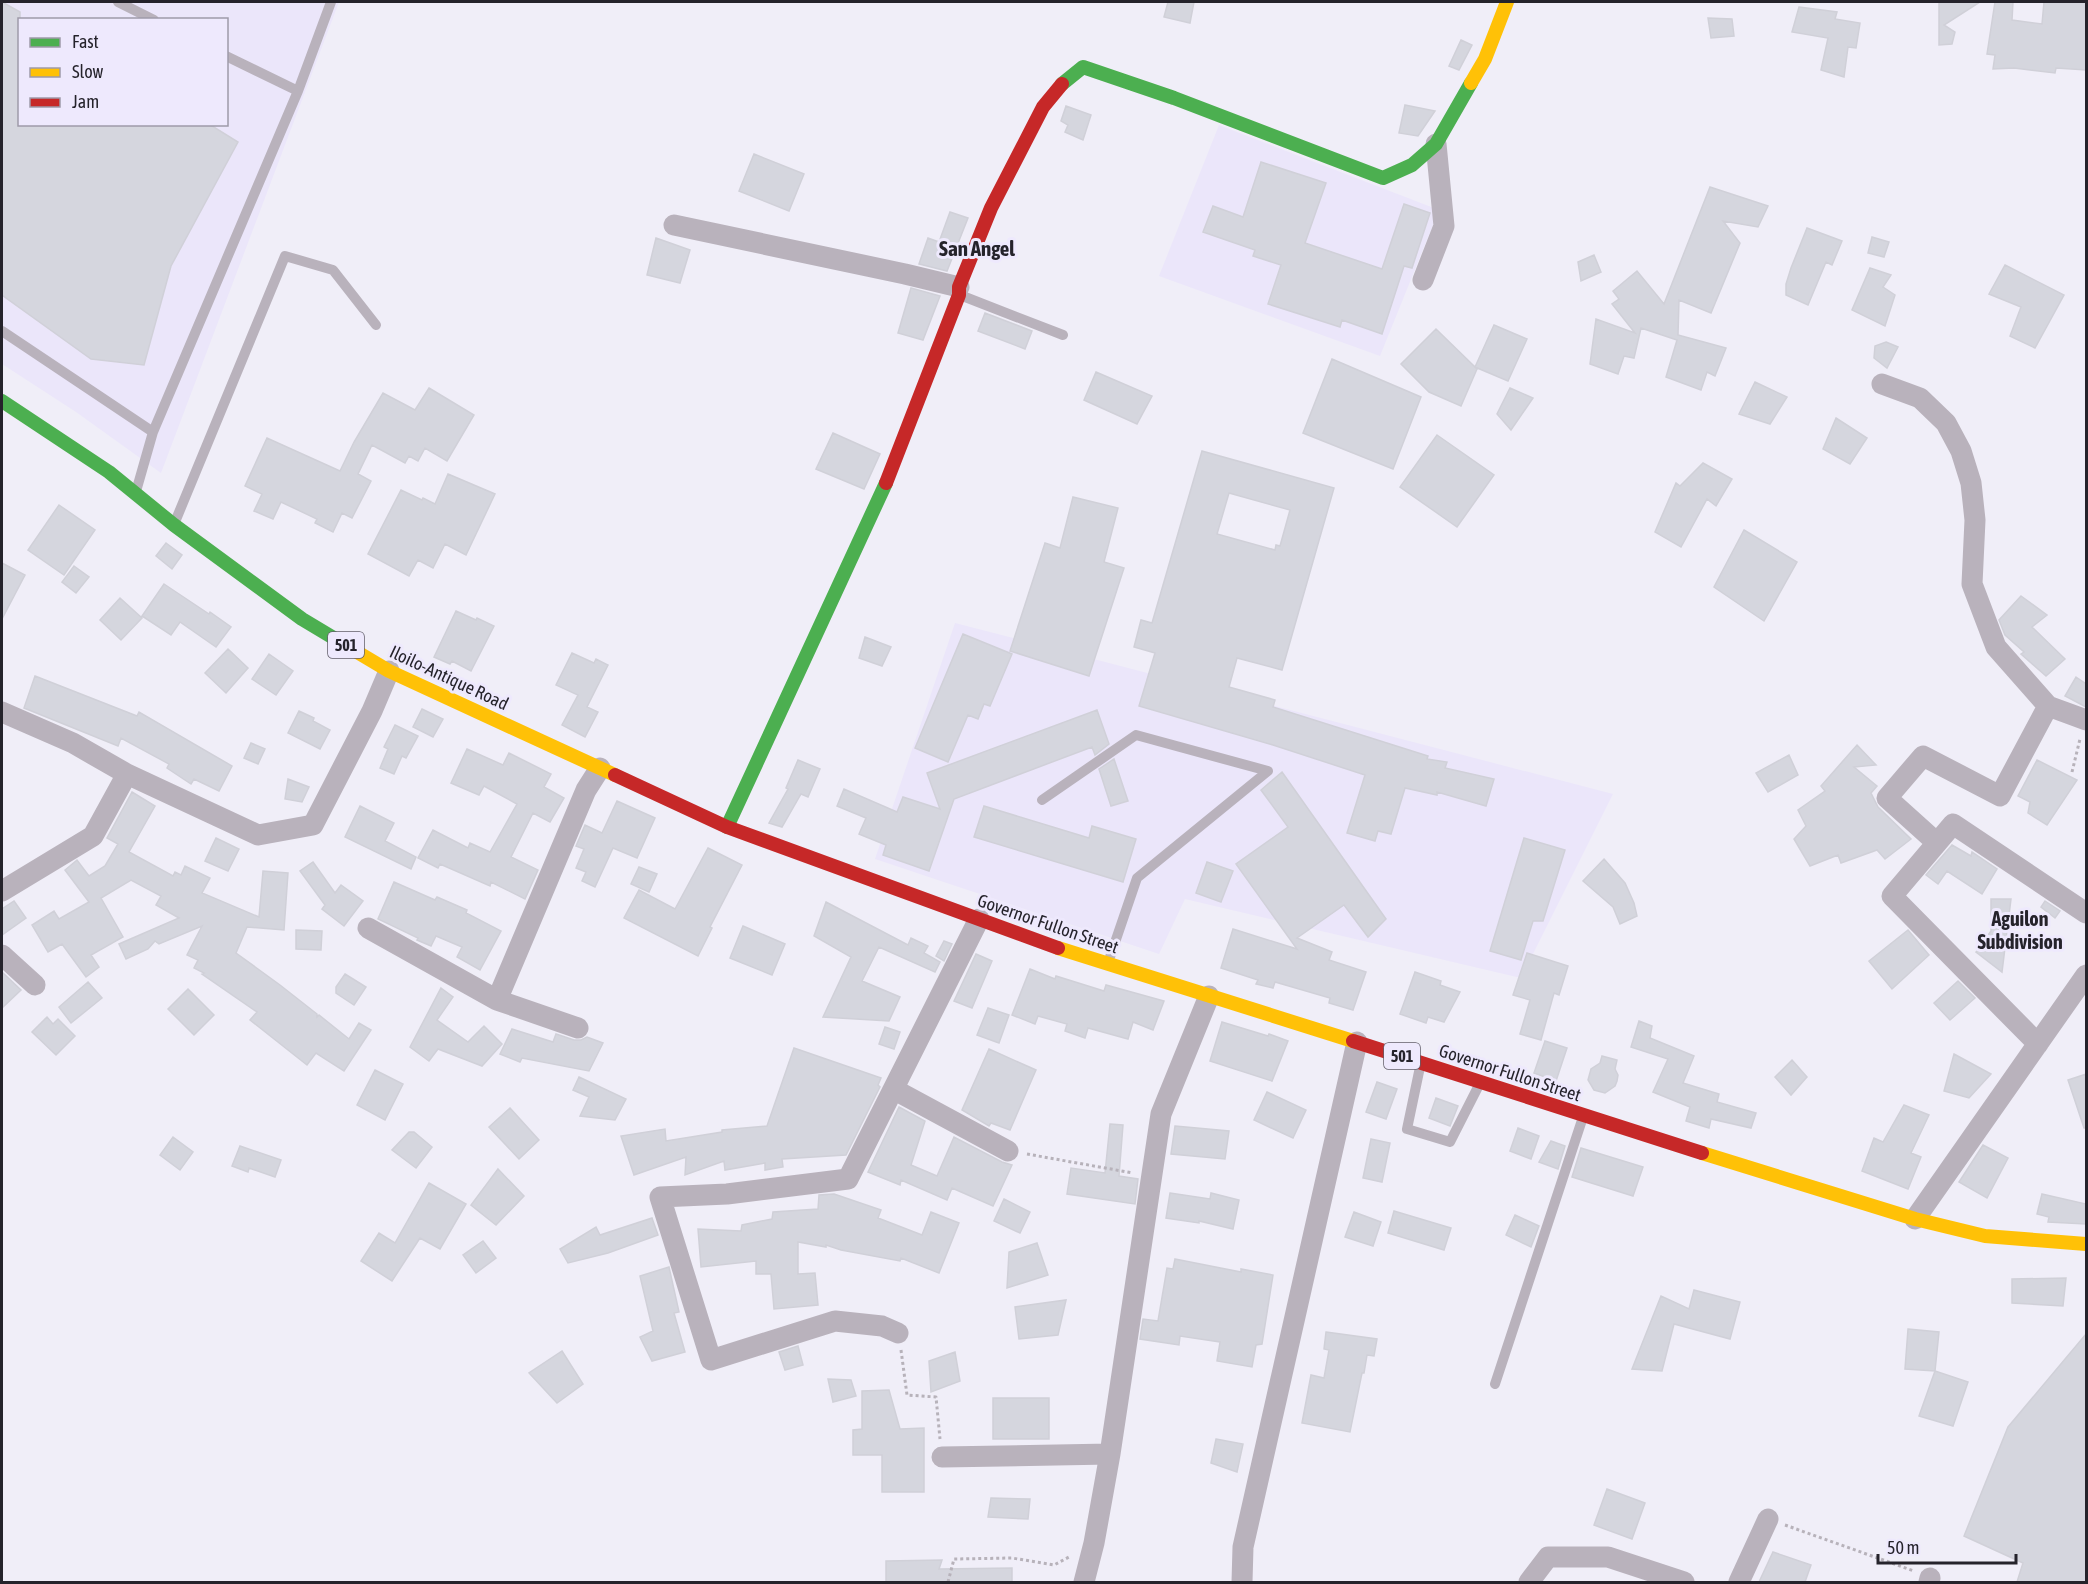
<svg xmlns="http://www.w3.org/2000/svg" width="2088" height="1584" font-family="'Asap Condensed',sans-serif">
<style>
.built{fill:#ebe6fa;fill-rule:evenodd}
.building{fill:#d5d6de;stroke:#d0d0d8;stroke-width:1.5;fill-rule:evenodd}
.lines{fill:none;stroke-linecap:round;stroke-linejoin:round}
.path{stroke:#b7b2ba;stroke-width:3;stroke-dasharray:3 3;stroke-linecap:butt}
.lane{stroke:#b9b2bc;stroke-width:10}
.street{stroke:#b9b2bc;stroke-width:21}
.fast{stroke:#4caf50;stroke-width:14}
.slow{stroke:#ffc107;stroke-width:14}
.jam{stroke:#c62828;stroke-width:14}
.labels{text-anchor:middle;stroke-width:6;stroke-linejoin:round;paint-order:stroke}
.shield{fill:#eee9fd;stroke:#615e6a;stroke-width:1.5}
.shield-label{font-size:16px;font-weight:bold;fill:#25232b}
.street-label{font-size:18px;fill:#25232b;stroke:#eee9fd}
.neighbourhood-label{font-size:20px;font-weight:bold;fill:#25232b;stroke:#eee9fd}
.quarter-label{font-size:21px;font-weight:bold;fill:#25232b;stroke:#eee9fd}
</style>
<rect width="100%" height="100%" fill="#f0eef8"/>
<path class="built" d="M2,2H339L161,473L76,412L2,364ZM20,20H226V124H20Z
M1219,125L1439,210L1380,356L1159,276Z
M955,623L1613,794L1521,978L1185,899L1159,954L875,859Z"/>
<path class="building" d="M2,2L20,12V124H209L238,142L171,266L144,365L91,359L2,295Z
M1168,2H1194L1190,23L1164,17Z
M1939,2H1980L1944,25L1955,32L1952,44L1939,45Z
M1995,2H2013L2012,20L2042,24L2044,2H2086V70L2056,68L2055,73L2014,68L1993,69L1995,55L1987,54Z
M1799,7L1837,12L1835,19L1860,23L1856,48L1848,47L1844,77L1821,70L1828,38L1792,32Z
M1708,18L1732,19L1734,36L1711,38Z
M1461,40L1472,45L1459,70L1449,66Z
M1405,105L1435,111L1418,136L1399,133Z
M1066,106L1091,115L1083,140L1065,132L1068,125L1061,121Z
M754,154L804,174L789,211L739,191Z
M1261,162L1326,183L1305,243L1382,269L1404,204L1430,213L1412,268L1404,266L1382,334L1342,320L1340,327L1268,304L1281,265L1253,256L1255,250L1203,232L1213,206L1243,217Z
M1710,187L1768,206L1758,227L1723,221L1740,243L1711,313L1679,300L1678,335L1726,348L1715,376L1707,372L1701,390L1666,377L1677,340L1641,328L1634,358L1624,356L1618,374L1590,364L1596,319L1635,333L1612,304L1619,299L1613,291L1637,271L1664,304Z
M950,212L968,218L947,271L919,264L928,238L939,242Z
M1807,228L1842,241L1832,265L1826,262L1808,305L1786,295V284L1791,268Z
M1872,237L1889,242L1884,257L1868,253Z
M656,238L690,250L680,283L647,275Z
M1594,255L1601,272L1581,281L1578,262Z
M2005,265L2064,295L2035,348L2010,336L2021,307L1989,294Z
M1870,268L1891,275L1883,287L1895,295L1885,326L1852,310Z
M911,288L940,296L923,340L898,333Z
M985,313L1032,331L1025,349L978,331Z
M1494,325L1527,339L1508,381L1475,367Z
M1436,329L1477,369L1461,406L1429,392L1401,364Z
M1886,342L1898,347L1887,368L1874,358L1875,346Z
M1332,359L1421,397L1393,469L1303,433Z
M1096,372L1152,396L1137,424L1084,400Z
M1755,382L1787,397L1770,424L1739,414Z
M429,388L474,415L447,461L425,448L418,461L409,456L405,463L372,445L358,474L371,481L352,518L342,513L333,532L315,523L317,519L281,502L273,519L254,511L262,494L245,486L267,438L340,471L354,442L383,393L415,410Z
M1510,388L1533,398L1511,430L1497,414Z
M1836,418L1867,438L1850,464L1823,449Z
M833,433L880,454L864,489L816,469Z
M1437,435L1494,475L1457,527L1400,487Z
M1202,451L1334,488L1282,670L1237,658L1229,687L1275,700L1273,707L1428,756L1427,759L1447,762L1445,768L1494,779L1486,806L1437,792V795L1405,788L1391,834L1378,831L1375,841L1347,833L1365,775L1273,745L1139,706L1155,653L1134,647L1141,620L1152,623ZM1229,493L1290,510L1280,546L1276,545L1275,550L1217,534Z
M1703,463L1732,479L1716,506L1707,499L1681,547L1655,532L1676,483L1680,486Z
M448,474L495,494L466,555L445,544L433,568L418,560L409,576L368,554L401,490L422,500L423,498L435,504Z
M1073,497L1118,508L1104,562L1124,568L1089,676L1010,651L1045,543L1060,548Z
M59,505L95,530L64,575L28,550Z
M1744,530L1797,562L1764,621L1714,587Z
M166,543L182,555L172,569L156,556Z
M2,563L25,575L2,619Z
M74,566L89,577L76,593L62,582Z
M164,584L209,614L210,612L231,627L216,647L180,622L171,635L142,616Z
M2021,596L2047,615L2032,627L2065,659L2046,676L2021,654L2024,652L2005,635L1999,620Z
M120,598L142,618L121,640L100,620Z
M456,611L476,620L477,618L494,626L471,671L452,661L450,664L434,657Z
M963,634L1012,654L990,706L984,704L978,719L968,715L948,762L915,748Z
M865,637L891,647L882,666L859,658Z
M228,649L248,668L226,693L205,673Z
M572,653L594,663L596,659L608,665L587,707L598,712L585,737L562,725L578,695L556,685Z
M269,654L293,671L276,695L252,679Z
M35,676L137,716L139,712L232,766L219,791L194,779L191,784L167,768L169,764L121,738L118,746L24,708Z
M2076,677L2086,684V707L2065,696Z
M422,709L443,719L433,737L413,727Z
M1097,710L1109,744L1095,755L1092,747L954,799L929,871L883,855L886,845L859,834L866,818L837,806L844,789L897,812L903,797L940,809L927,773Z
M299,711L314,718L313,721L330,730L320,749L288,733Z
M395,725L418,736L406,758L402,756L394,774L380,768L388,749L384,747Z
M251,743L265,749L258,764L244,758Z
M1857,745L1876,765L1854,767L1877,786L1871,793L1878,807L1911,839L1885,859L1877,850L1841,863L1838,855L1810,866L1794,839L1806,826L1798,810L1825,791L1821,786Z
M467,749L503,765L509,753L551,774L544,787L564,798L550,822L533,813L511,857L538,870L525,899L491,882L490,886L440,864L438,868L418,858L433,830L468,848L470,843L490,852L517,804L484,786L479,795L451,783Z
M1789,755L1798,775L1768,792L1756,773Z
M1114,759L1128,801L1111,806L1099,769Z
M798,760L820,769L808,797L801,794L782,827L769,823L788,789L786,788Z
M2037,760L2077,780L2047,825L2028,813L2030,802L2018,796Z
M1282,772L1386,919L1368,937L1344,905L1297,938L1332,952L1329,960L1366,972L1353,1010L1329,1003L1330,998L1275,982L1273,988L1256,984L1258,980L1221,968L1233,929L1297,949L1236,864L1288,827L1261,790Z
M288,779L309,787L302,802L285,799Z
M132,792L155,806L129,852L173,876L175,872L181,875L185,866L210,878L202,893L259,917L263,871L288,873L284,930L247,927L236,953L280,985L317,1014V1017L319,1015L349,1039L359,1023L371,1030L344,1071L316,1053L307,1065L250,1020L257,1012L202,974L204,973L194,968L198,960L187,955L202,926L159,944L155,941L148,949L126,959L119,944L179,918L156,905L161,896L131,880L101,898L123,937L91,955L99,967L86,977L62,944L48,952L32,925L54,911L59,919L89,902L65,870L77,860L89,876L105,866L118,844L107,838Z
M617,801L655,818L637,858L613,848L595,887L582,881L586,872L576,868L584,849L576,846L585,825L602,833Z
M360,806L394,823L385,841L416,857L411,869L345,837Z
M984,806L1089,838L1092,826L1136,839L1123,882L974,837Z
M216,838L239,849L228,871L205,861Z
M1524,838L1565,850L1543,921H1533L1521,960L1490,951Z
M1952,845L1971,856L1972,852L1997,869L1982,894L1947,871L1938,884L1926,875Z
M708,848L742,865L710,927L712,928L698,956L624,918L639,890L675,909Z
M1604,859L1625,883L1634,903L1637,916L1620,924L1613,907L1583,881Z
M313,862L335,893L341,885L363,901L344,926L322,909L325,905L300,871Z
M1207,862L1233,871L1221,902L1196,893Z
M639,867L657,874L649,892L631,884Z
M394,882L435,900L437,897L467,910L466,913L501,931L480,970L457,957L462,947L436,936L431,946L417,940L418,938L378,919Z
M1991,899H2011L2002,972L1976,952L1991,931Z
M14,901L26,918L2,935V909Z
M2045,901L2060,911L2055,918L2041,907Z
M826,902L908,945L911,938L928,946L924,953L940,962L935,972L879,947L862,981L900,997L889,1021L823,1017L851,957L814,936Z
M743,926L785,944L772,975L730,958Z
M296,930L322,931L321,950L296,949Z
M1908,930L1929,955L1892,989L1869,961Z
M944,941L952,944L944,961L936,956Z
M1527,953L1568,966L1559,995L1554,993L1541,1040L1520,1034L1530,1000L1513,995Z
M976,954L992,961L972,1008L954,1001Z
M1030,969L1055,979L1056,976L1104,991L1106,985L1164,1001L1153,1030L1133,1022L1128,1039L1088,1028L1085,1038L1065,1031L1067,1024L1038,1016L1035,1024L1012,1015Z
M2,972L21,990L2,1008Z
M1415,972L1441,981L1440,985L1460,992L1444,1022L1428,1017L1426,1023L1400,1014Z
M345,974L366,987L354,1005L336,993V987Z
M1958,981L1975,998L1950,1020L1934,1003Z
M88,982L102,998L71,1023L59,1007Z
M441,988L453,997L437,1020L468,1042L484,1026L502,1044L482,1066L438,1049L429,1061L410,1047Z
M188,989L214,1015L194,1035L168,1009Z
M988,1008L1009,1015L999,1043L977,1035Z
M47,1017L53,1024L58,1019L75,1036L56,1055L32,1032Z
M1639,1021L1652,1026L1650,1038L1694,1056L1683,1083L1719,1094L1717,1102L1756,1113L1751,1128L1711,1119L1709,1128L1686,1121L1690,1107L1653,1092L1668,1059L1631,1047Z
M1222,1022L1268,1036L1269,1034L1288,1041L1272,1081L1210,1061Z
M885,1027L900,1032L894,1049L879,1044Z
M512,1029L553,1042L556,1034L574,1040H581L587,1037L603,1043L589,1071L522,1058L520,1062L500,1054Z
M1545,1041L1567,1048L1556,1081L1534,1073Z
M794,1048L881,1078L878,1085L880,1087L846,1155L782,1159L783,1167L765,1170V1163L725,1170L724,1161L685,1175L686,1157L634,1175L621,1136L665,1129L666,1141L722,1132V1130L767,1126Z
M989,1049L1036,1070L1010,1130L991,1123L989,1126L962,1110Z
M1954,1054L1991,1074L1969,1098L1944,1091Z
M1602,1056L1617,1060L1615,1069L1618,1075L1617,1081L1615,1086L1605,1093L1594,1090L1588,1080L1591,1069L1600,1063Z
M1792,1060L1807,1077L1791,1095L1775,1077Z
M375,1070L403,1084L385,1120L357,1105Z
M2086,1074V1128H2084L2068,1080Z
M579,1077L626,1099L615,1120L580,1116L589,1097L573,1090Z
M1377,1082L1397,1089L1386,1119L1366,1112Z
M1267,1092L1306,1110L1293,1138L1254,1120Z
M1436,1098L1458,1106L1450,1126L1429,1118Z
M1904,1105L1929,1115L1911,1153L1921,1157L1908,1189L1862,1171L1874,1138L1883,1142Z
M899,1107L925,1121L911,1165L937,1176L954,1137L1002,1162L1012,1165L993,1206L952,1188L947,1200L901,1180L900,1185L868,1172Z
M510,1108L539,1140L519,1159L489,1127Z
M1110,1124L1123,1125L1119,1176L1138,1179L1135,1204L1067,1194L1071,1168L1105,1173Z
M1175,1126L1229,1131L1225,1159L1171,1154Z
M1518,1128L1539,1136L1531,1159L1510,1151Z
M409,1132H414L432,1147L416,1168L392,1150Z
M173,1137L193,1152L180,1170L160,1155Z
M1371,1139L1390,1143L1382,1182L1363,1178Z
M1551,1141L1565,1146L1558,1169L1539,1162Z
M1983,1145L2008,1158L1987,1198L1959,1182Z
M240,1146L281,1160L275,1177L249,1168L248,1172L232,1166Z
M1581,1148L1643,1167L1633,1196L1572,1177Z
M498,1169L524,1196L496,1225L471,1205Z
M429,1183L466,1204L440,1249L420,1238L392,1281L361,1261L379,1233L395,1243Z
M1170,1193L1210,1199L1211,1193L1239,1200L1233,1229L1199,1221V1223L1166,1218Z
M834,1194L881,1210L878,1218L922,1235L931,1212L959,1223L939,1273L901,1258L900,1261L841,1250L826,1245V1247L798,1242V1274L815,1273L818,1305L774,1309L771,1274H756V1261L701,1267L698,1229L741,1231L742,1225L772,1219L773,1212L818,1209L819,1195Z
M2042,1194L2086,1204V1224L2048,1222L2049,1217L2037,1214Z
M1004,1199L1030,1212L1020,1233L994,1221Z
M1394,1211L1451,1228L1444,1250L1388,1233Z
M1354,1212L1381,1222L1373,1246L1345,1237Z
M1515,1215L1539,1226L1531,1247L1506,1235Z
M652,1218L658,1235L608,1253L568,1263L560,1249L596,1227L600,1235Z
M483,1241L496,1258L476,1273L463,1255Z
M1037,1243L1048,1275L1007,1288L1009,1252Z
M1175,1259L1241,1272V1269L1273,1275L1262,1344L1256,1345L1252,1367L1217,1361L1220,1342L1180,1336L1179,1345L1140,1339L1143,1319L1158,1321L1167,1268L1173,1269Z
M669,1267L679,1312L674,1313L685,1352L652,1361L640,1337L653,1331L640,1276Z
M2066,1278L2063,1306L2012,1303V1279Z
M1694,1290L1740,1302L1730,1339L1674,1324L1662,1371L1632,1369L1661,1296L1689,1309Z
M1066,1300L1058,1335L1019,1339L1015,1307Z
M1908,1329L1939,1332L1935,1371L1905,1369Z
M1326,1332L1377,1339L1374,1356L1367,1355L1364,1373H1362L1350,1432L1302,1423L1311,1375L1324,1378L1329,1350L1324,1349Z
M2086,1334V1582H2017L2023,1563L1964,1536L2008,1427Z
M798,1346L803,1365L785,1370L779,1352Z
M562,1351L583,1384L557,1403L529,1373Z
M955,1352L960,1381L931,1392L929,1361Z
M1935,1371L1968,1382L1953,1426L1919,1416Z
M828,1379L851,1380L856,1396L833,1402Z
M889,1390L900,1429L924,1428V1492H882V1455H853V1430L862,1429V1391Z
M993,1398H1049V1439H993Z
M1216,1439L1243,1444L1237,1472L1211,1463Z
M1607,1489L1645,1503L1632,1539L1594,1525Z
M991,1498L1030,1499L1028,1519L988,1517Z
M1773,1552L1811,1565L1805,1582H1759Z
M942,1560L939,1569L1012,1568V1582H886V1561Z"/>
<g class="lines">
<path class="path" d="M2072,772L2080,739
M1027,1154L1133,1173
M901,1350L907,1395L936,1397L940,1439
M1785,1525L1914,1571
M948,1582L954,1559L1012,1558L1054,1565L1069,1557"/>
<path class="lane" d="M118,2L154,20
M226,56L298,91
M960,295L1063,335
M2,331L153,432
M137,488L153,432L298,91L331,2
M175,522L285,256L333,270L376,325
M1042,800L1136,735L1268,771L1137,878L1109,960
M1420,1067L1407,1129L1450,1142L1479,1085
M1495,1384L1582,1120"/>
<path class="street" d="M674,225L905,274L959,287
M1423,280L1444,226L1436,144
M1882,384L1920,398L1946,423L1961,451L1971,483L1975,520L1972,584L1996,647L2048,706L2086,720
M2,712L73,743L127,774
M1937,843L1887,798L1923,756L2000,796L2048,706
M2,891L93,836L127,774L258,835L313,825L372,711L389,671
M368,928L497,1000L586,790L600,768
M2,955L35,985
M497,1000L578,1028
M2038,1044L1892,896L1953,824L2086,913
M895,1090L1008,1151
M1915,1219L2086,975
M898,1333L882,1326L835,1321L711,1360L660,1197L727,1194L848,1179L979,919
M942,1457L1110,1454
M1084,1582L1094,1543L1110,1454L1161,1114L1209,996
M1242,1582L1243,1547L1357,1042
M1529,1582L1548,1557H1608L1684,1582
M1739,1582L1768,1519
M1929,1582L1930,1578"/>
<path class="fast" d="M1062,84L1083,67L1174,98L1383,178L1412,165L1436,144L1471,83
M2,401L109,472L174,525L302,619L342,643
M727,827L886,483"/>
<path class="slow" d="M1471,83L1485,59L1507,2
M342,643L389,671L615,775
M1058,948L1353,1041
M1702,1153L1915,1219L1985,1236L2086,1244"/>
<path class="jam" d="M886,483L959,295V287L991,208L1043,107L1062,84
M615,775L727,827L1058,948
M1353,1041L1702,1153"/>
</g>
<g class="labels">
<g class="shield">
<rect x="328" y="632" width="36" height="26" rx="4.5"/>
<rect x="1384" y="1043" width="36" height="26" rx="4.5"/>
</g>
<g class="shield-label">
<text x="346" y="651">501</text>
<text x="1402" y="1062">501</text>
</g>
<g class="street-label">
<text transform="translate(449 678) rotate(25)" y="6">Iloilo-Antique Road</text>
<text transform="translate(1048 924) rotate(19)" y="6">Governor Fullon Street</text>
<text transform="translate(1510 1073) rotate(18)" y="6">Governor Fullon Street</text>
</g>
<g class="neighbourhood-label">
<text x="2020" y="926">Aguilon<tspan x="2020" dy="23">Subdivision</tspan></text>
</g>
<g class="quarter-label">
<text x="977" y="256">San Angel</text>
</g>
</g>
<rect width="2088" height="1584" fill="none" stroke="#25232b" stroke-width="6"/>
<rect x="18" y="18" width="210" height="108" fill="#eee9fd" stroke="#9e9aa9" stroke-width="1.5"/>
<rect x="30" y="38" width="30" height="9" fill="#4caf50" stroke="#9e9aa9" stroke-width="1.5"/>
<text x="72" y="48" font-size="18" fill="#25232b">Fast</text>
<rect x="30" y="68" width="30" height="9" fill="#ffc107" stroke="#9e9aa9" stroke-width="1.5"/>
<text x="72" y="78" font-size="18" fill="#25232b">Slow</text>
<rect x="30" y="98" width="30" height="9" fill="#c62828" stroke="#9e9aa9" stroke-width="1.5"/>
<text x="72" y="108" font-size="18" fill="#25232b">Jam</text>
<path d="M1878 1554v9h138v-9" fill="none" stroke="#25232b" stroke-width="3"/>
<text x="1887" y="1554" font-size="18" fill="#25232b" stroke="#eee9fd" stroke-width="4.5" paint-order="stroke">50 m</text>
</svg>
